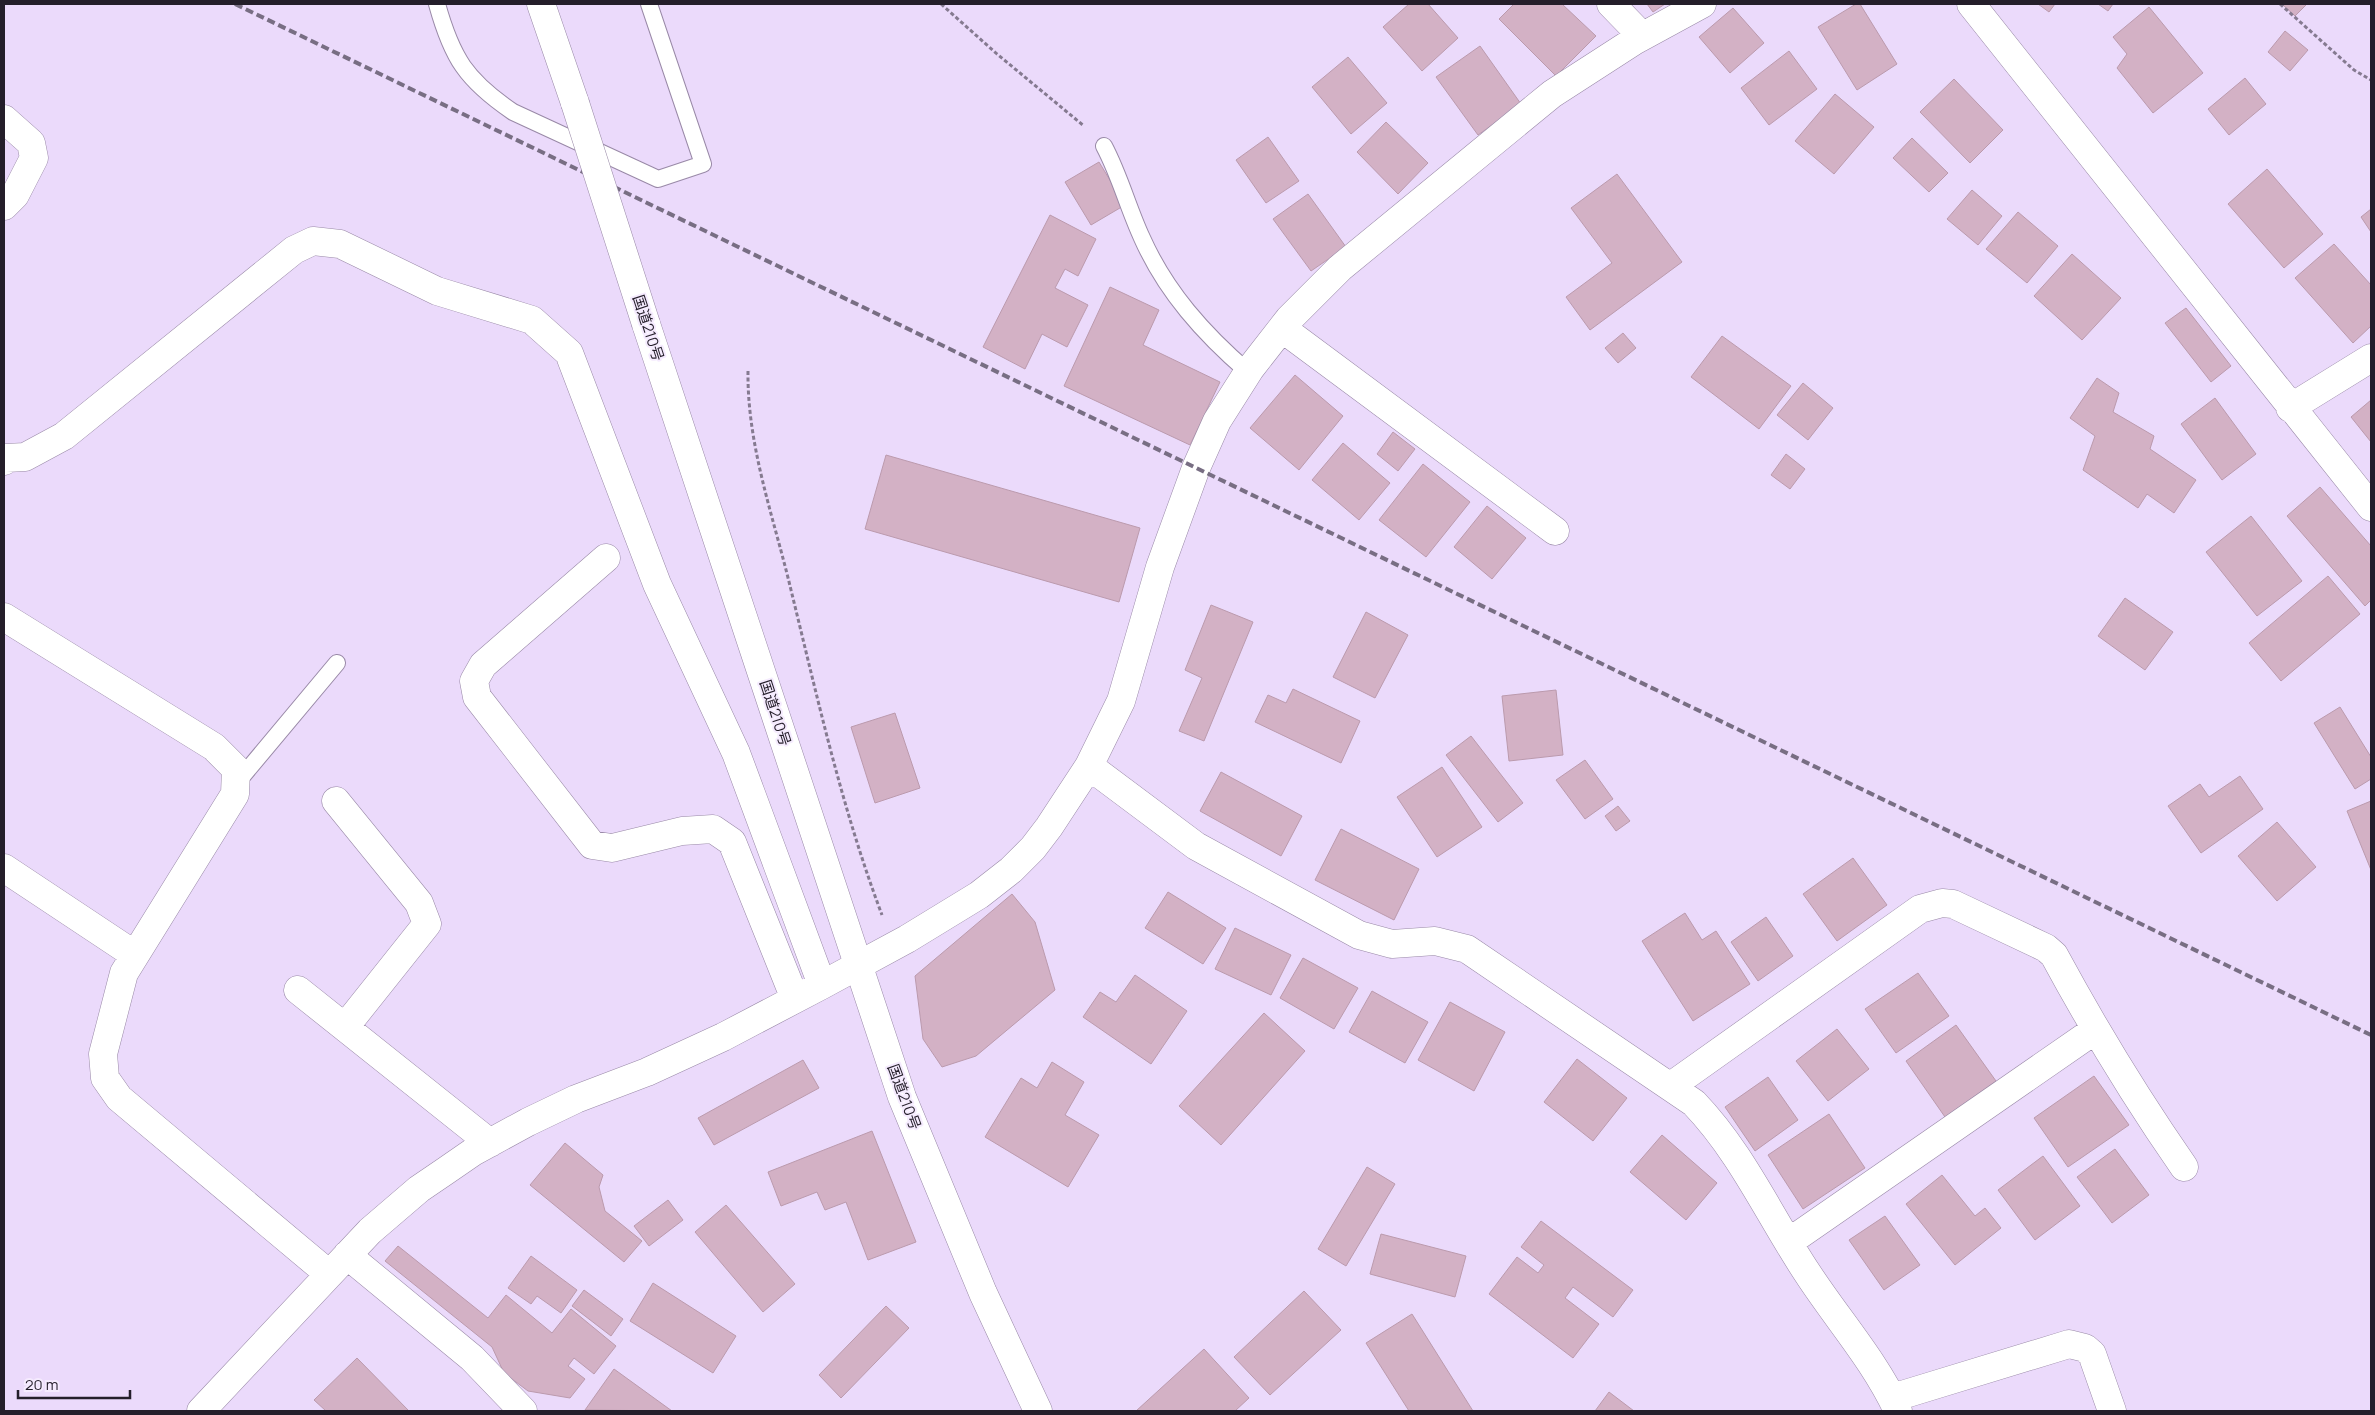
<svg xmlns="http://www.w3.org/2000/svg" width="2375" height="1415" font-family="Manrope,'Noto Sans JP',sans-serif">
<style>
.building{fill:#d3b1c5;stroke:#bb9aad}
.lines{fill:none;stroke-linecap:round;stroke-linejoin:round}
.service-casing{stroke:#9989a7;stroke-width:18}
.minor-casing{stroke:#9989a7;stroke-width:29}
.trunk-casing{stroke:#9989a7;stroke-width:29}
.path{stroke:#857a90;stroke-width:3;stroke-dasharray:4 2.5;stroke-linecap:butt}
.service{stroke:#fff;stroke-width:16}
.minor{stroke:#fff;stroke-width:28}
.trunk{stroke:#fff;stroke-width:28}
.rail{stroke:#786e83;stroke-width:4;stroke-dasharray:8 4;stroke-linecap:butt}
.trunk-bridge-casing{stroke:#9989a7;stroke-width:29;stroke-linecap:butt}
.trunk-bridge{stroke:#fff;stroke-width:28}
.labels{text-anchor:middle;stroke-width:4;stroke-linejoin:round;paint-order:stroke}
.street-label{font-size:15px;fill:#241e2a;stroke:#f5ebfe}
</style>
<rect width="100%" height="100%" fill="#ebdafb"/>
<path class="building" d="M1409,4H1428L1458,38L1422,71L1383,27Z
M1514,4H1562L1596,36L1556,76L1499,19Z
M1647,4H1665L1653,12Z
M1856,4H1860L1897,64L1857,90L1818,27Z
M2038,4H2055L2049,12Z
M2098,4H2113L2108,11Z
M2282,4H2307L2295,16Z
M2149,7L2203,73L2153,113L2117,68L2127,54L2113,37Z
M1733,8L1764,43L1730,73L1699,37Z
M2285,31L2308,50L2290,71L2268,52Z
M1480,46L1521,104L1478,135L1436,77Z
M1789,51L1817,89L1769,125L1741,88Z
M1348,57L1387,103L1351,134L1312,87Z
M2245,78L2266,104L2229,135L2208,109Z
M1954,79L2003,130L1970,163L1920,112Z
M1835,94L1874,127L1834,174L1795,141Z
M1386,122L1428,163L1398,194L1357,152Z
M1268,137L1299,181L1266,203L1236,160Z
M1912,138L1948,173L1929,192L1893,158Z
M1099,162L1125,205L1091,225L1065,182Z
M2267,169L2323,234L2284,268L2228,204Z
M1617,174L1682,262L1590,330L1566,297L1612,263L1571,208Z
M1972,190L2002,216L1978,245L1947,219Z
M1308,194L1346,247L1311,271L1273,219Z
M2371,209V232L2361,217Z
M2018,212L2058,246L2027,283L1986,249Z
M1050,215L1096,239L1078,276L1065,269L1055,288L1088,305L1067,347L1042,334L1025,369L983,347Z
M2334,244L2371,285V326L2353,343L2295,278Z
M2072,254L2121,298L2082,340L2034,296Z
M1110,287L1159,310L1143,345L1220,382L1190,445L1064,386Z
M2186,308L2231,366L2211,382L2165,323Z
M1623,333L1636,348L1618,363L1605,348Z
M1722,336L1791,386L1759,429L1691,377Z
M1295,375L1343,416L1299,470L1250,428Z
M2097,378L2119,393L2113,412L2154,436L2150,449L2196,480L2174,513L2147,494L2138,508L2083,470L2095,436L2070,418Z
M1803,383L1833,408L1808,440L1777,415Z
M2215,398L2256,454L2222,480L2181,424Z
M2371,400V442L2351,417Z
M1393,432L1415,449L1398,471L1377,454Z
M1343,443L1390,483L1359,520L1312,480Z
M1786,454L1805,469L1790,489L1771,475Z
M886,455L1140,528L1119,602L865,529Z
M1423,464L1470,502L1426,557L1379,520Z
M2320,487L2371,546V600L2365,606L2287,516Z
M1487,506L1526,538L1492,579L1454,547Z
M2251,516L2302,581L2257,616L2206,552Z
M2328,576L2360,614L2281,681L2249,643Z
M2125,598L2173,632L2145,670L2098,636Z
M1211,605L1253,622L1204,741L1179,731L1202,678L1185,670Z
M1366,612L1408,635L1375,698L1333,677Z
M1293,689L1360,721L1341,763L1255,722L1268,695L1286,703Z
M1556,690L1563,755L1509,761L1502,696Z
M2340,707L2371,757V779L2355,789L2314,723Z
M895,713L920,788L875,803L851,727Z
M1471,736L1523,803L1498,822L1446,755Z
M1585,760L1613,799L1585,819L1556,780Z
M1442,767L1482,827L1437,857L1397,797Z
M1221,772L1302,816L1281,856L1200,811Z
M2240,776L2263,809L2201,853L2168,806L2200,784L2209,797Z
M2371,801V870L2347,811Z
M1618,806L1630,821L1616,831L1605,816Z
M2277,822L2316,867L2277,901L2238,856Z
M1341,829L1419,869L1394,920L1315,880Z
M1853,858L1887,905L1837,941L1803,894Z
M1168,892L1226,928L1203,964L1145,928Z
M1012,894L1035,922L1055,990L976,1056L942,1067L923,1039L915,976Z
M1685,913L1702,940L1716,931L1750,984L1693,1021L1642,941Z
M1766,917L1793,956L1758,981L1731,942Z
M1235,928L1291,955L1271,995L1215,969Z
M1303,958L1358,988L1334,1029L1280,998Z
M1918,973L1949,1016L1896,1053L1865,1009Z
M1135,975L1187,1011L1151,1064L1083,1017L1100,992L1116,1002Z
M1372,991L1428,1022L1405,1063L1349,1032Z
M1450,1002L1505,1032L1474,1091L1418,1060Z
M1264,1013L1305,1051L1221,1145L1179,1106Z
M1956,1025L1996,1081L1945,1117L1906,1061Z
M1837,1029L1869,1069L1828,1101L1796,1061Z
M1577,1059L1627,1098L1593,1141L1544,1102Z
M803,1060L819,1088L714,1145L698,1118Z
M1052,1062L1084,1082L1065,1115L1099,1135L1068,1187L985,1137L1021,1078L1037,1088Z
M2094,1076L2129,1125L2068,1167L2034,1118Z
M1768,1077L1798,1120L1755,1151L1725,1107Z
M1829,1114L1865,1168L1803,1209L1768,1155Z
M872,1131L916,1242L868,1260L846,1202L825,1210L817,1192L781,1206L768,1172Z
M1662,1135L1717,1183L1686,1220L1630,1172Z
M565,1143L603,1175L599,1187L605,1211L642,1241L624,1262L530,1185Z
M2115,1149L2149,1195L2112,1223L2077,1177Z
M2043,1156L2080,1206L2035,1240L1998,1190Z
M1367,1167L1395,1184L1346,1266L1318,1249Z
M1942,1175L1975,1216L1985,1208L2001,1228L1955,1265L1906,1204Z
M668,1200L683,1220L649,1246L634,1226Z
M726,1205L795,1284L763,1312L695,1232Z
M1885,1216L1920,1265L1884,1290L1849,1240Z
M1541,1221L1633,1290L1613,1317L1573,1287L1565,1298L1599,1324L1573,1358L1489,1294L1517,1257L1538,1273L1544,1265L1521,1247Z
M1381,1234L1466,1256L1455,1297L1370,1274Z
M398,1246L488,1318L506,1295L552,1333L571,1309L616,1346L594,1374L574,1358L568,1366L585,1379L570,1398L528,1391L504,1373L492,1347L385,1261Z
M531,1256L577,1290L561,1313L537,1296L531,1304L508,1288Z
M653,1283L736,1336L713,1373L630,1321Z
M584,1290L623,1319L611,1336L572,1306Z
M1304,1291L1341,1330L1270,1395L1234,1357Z
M886,1306L909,1328L841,1398L819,1375Z
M1412,1314L1473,1411H1409L1366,1343Z
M1204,1349L1249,1398L1235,1411H1136Z
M357,1358L409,1411H326L314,1400Z
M614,1369L672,1411L585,1410Z
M1609,1392L1634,1411H1595Z"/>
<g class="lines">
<defs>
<path id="service" d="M437,4C452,58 466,80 513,112L658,179L703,164L649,4
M1104,146C1120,176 1128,208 1142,238C1166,292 1204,334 1248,372
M235,785L337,663"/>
<path id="minor" d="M1611,4L1642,36
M1971,4L2371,507
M4,119L31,143L34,158L15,195L4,206
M1283,329L1555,531
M2290,408L2371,358
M4,461L6,458L25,457L64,436L294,250L313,241L340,244L437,291L532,320L569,353L657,584L736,753L822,985
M606,558L483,665L474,681L477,697L592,845L612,848L682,831L713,829L732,842L795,999
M4,617L214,747L236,769L235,794L124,973L103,1054L105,1078L119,1098L329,1274
M1089,766L1196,846L1359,935L1392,944L1435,941L1467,949L1694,1103C1742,1153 1770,1217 1808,1274C1838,1320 1875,1361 1898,1411
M336,801L419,903L427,924L345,1027
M4,868L135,955
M298,990L490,1143
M1671,1086L1920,909L1942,903L1953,904L2046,948L2054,955C2094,1029 2136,1098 2184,1167
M1789,1242L2095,1030
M347,1255L472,1358L523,1411
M1892,1398L2069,1344L2085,1348L2092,1354L2112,1411
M201,1411L370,1231L419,1189L444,1172L473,1152L528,1122L576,1099L647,1072L723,1037L822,985L907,939L979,895L1011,870L1033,848L1049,827L1089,766L1121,701L1160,567L1196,468L1217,421L1250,369L1289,319L1340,268L1552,94L1634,41L1702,4"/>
<path id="trunk" d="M541,4L575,103
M646,324L902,1097L983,1293L1038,1411"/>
</defs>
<use href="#service" class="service-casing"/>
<use href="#minor" class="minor-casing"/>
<use href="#trunk" class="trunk-casing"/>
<path class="path" d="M941,4L997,54L1084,126
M2280,4L2354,70L2371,80
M748,371C747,446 774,518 791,590C818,700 842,809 882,915"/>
<use href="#service" class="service"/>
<use href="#minor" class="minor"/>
<use href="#trunk" class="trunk"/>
<path class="rail" d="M235,4L2371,1035"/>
<defs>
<path id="trunk-bridge" d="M575,103L646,324"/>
</defs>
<use href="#trunk-bridge" class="trunk-bridge-casing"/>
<use href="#trunk-bridge" class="trunk-bridge"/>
</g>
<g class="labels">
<g class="street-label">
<text transform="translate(648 328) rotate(72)" y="5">国道210号</text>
<text transform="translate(775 713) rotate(72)" y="5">国道210号</text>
<text transform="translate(904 1097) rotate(70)" y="5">国道210号</text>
</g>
</g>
<rect width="2375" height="1415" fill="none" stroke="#241e2a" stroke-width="10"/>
<path d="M18 1390v8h112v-8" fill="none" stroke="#241e2a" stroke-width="2.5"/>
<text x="25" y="1390" font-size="15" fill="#241e2a" stroke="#f5ebfe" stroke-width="4" paint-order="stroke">20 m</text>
</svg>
